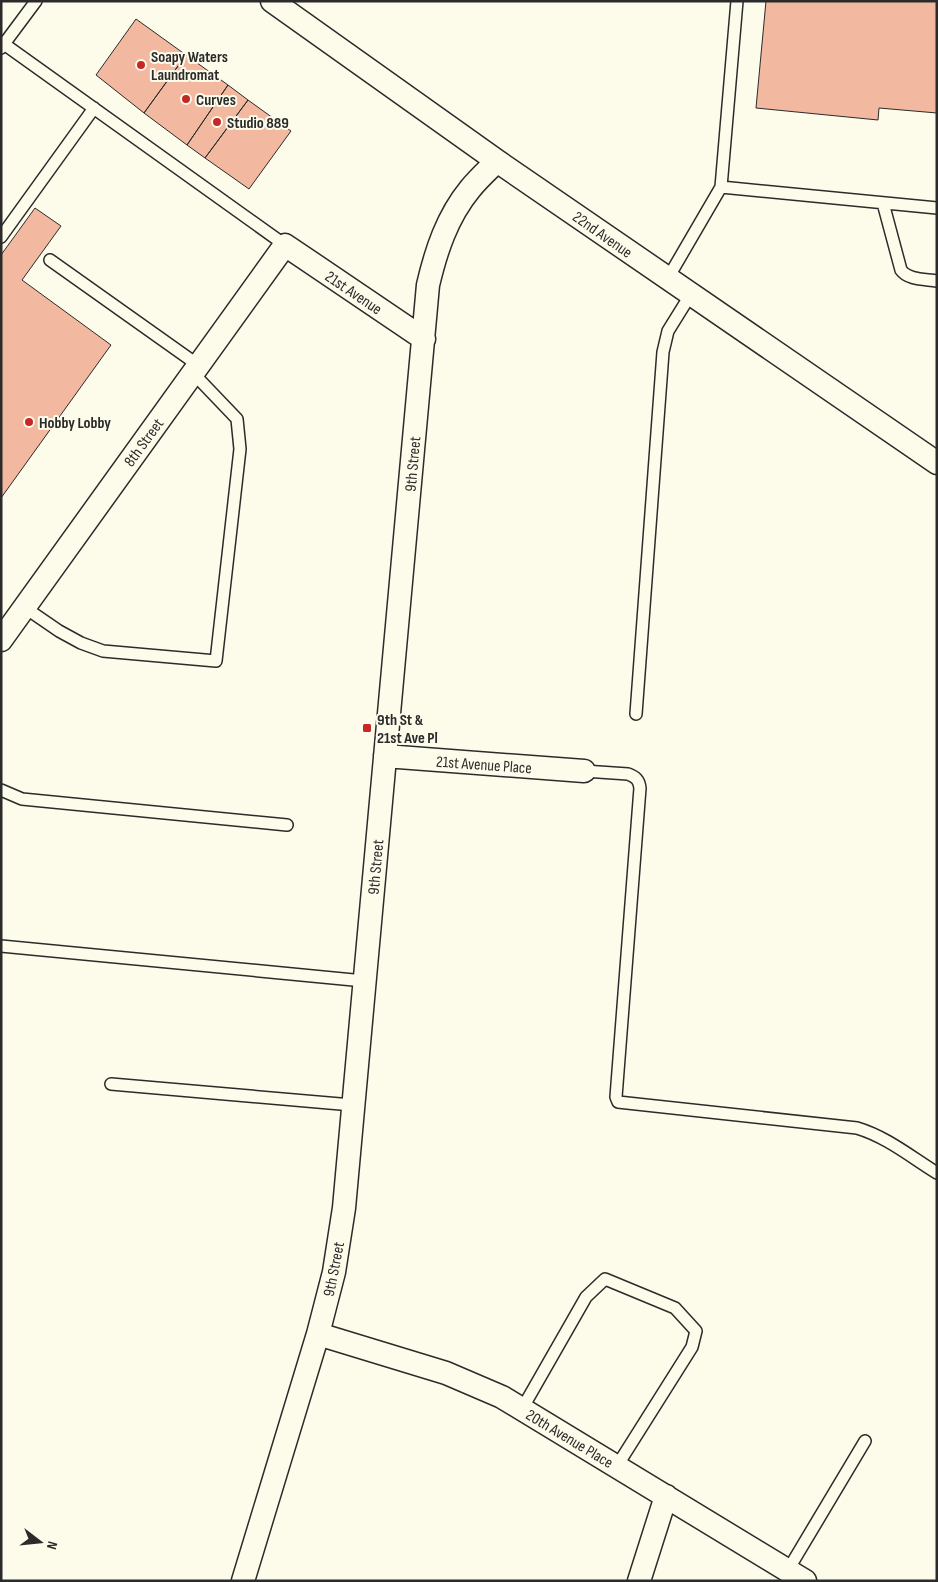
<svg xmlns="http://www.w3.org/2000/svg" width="938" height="1582" font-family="'Sofia Sans Condensed',sans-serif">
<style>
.building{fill:#f2b8a0;stroke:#2b2b2b}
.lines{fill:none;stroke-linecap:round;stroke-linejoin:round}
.service-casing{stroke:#2b2b2b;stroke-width:14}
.minor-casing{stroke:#2b2b2b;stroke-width:25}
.service{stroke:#fdfbea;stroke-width:11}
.minor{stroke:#fdfbea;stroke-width:22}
.poi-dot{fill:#c62828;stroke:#fdfbea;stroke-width:2}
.labels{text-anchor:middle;stroke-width:4;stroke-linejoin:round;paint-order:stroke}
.poi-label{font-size:16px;font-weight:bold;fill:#2b2b2b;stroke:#fdfbea;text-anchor:start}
.street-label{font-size:16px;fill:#2b2b2b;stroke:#fdfbea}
</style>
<rect width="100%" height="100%" fill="#fdfbea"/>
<path class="building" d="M766,1H937V113L879,108L878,120L756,108Z
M136,19L186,55L144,113L96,75Z
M186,55L228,85L187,145L144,113Z
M228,85L248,100L205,158L187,145Z
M248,100L291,131L249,189L205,158Z
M35,208L61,226L22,280L111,345L1,498V255Z"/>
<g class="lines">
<defs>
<path id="service" d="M4,44L285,245
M1,48L36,1
M721,187L937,208
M883,203L901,270C908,280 925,279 937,281
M1,237L94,108
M50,260L198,365
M668,278L721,187L737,1
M24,607L59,631L81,643L103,651L216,661L240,449L237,419L193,373
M636,714L663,352L668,331L691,294
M584,771L628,774C636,777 639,780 640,788L616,1097L618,1102L857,1128C887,1137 911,1157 937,1173
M1,790L22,799L287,825
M1,946L364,981
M111,1084L352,1105
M522,1409L586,1297L605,1279L675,1308L696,1331L692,1347L617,1466
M788,1570L865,1441"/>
<path id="minor" d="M272,1L497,161L937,463
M1,640L285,245L424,339
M385,756L584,771
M318,1334L446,1373L502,1397L805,1581
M243,1581L318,1334L334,1272L344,1208L428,285C436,251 447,217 470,189C478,179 488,170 497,161
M639,1581L666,1496"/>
</defs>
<use href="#service" class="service-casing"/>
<use href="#minor" class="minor-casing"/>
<use href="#service" class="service"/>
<use href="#minor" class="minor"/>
</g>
<g class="poi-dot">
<circle cx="141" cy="65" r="5"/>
<circle cx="186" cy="99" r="5"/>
<circle cx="217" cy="122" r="5"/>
<circle cx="29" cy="422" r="5"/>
<rect x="362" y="723" width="10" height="10" rx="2.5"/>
</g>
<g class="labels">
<g class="poi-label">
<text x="151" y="62">Soapy Waters<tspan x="151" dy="18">Laundromat</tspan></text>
<text x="196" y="105">Curves</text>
<text x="227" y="128">Studio 889</text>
<text x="39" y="428">Hobby Lobby</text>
<text x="377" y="725">9th St &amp;<tspan x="377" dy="18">21st Ave Pl</tspan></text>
</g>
<g class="street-label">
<text transform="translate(603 234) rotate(35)" y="6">22nd Avenue</text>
<text transform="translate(354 292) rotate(34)" y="6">21st Avenue</text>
<text transform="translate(143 442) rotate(-54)" y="6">8th Street</text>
<text transform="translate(412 464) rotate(-85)" y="6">9th Street</text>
<text transform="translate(484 764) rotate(4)" y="6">21st Avenue Place</text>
<text transform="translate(375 867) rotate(-85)" y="6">9th Street</text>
<text transform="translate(333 1269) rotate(-79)" y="6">9th Street</text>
<text transform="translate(570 1438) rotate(31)" y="6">20th Avenue Place</text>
</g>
</g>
<rect width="938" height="1582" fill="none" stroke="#2b2b2b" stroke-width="5"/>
<g transform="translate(40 1542) rotate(106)" stroke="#fdfbea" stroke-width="4" paint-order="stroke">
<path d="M0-4L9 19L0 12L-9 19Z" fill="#2b2b2b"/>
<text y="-8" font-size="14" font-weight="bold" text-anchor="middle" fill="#2b2b2b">N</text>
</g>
</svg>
